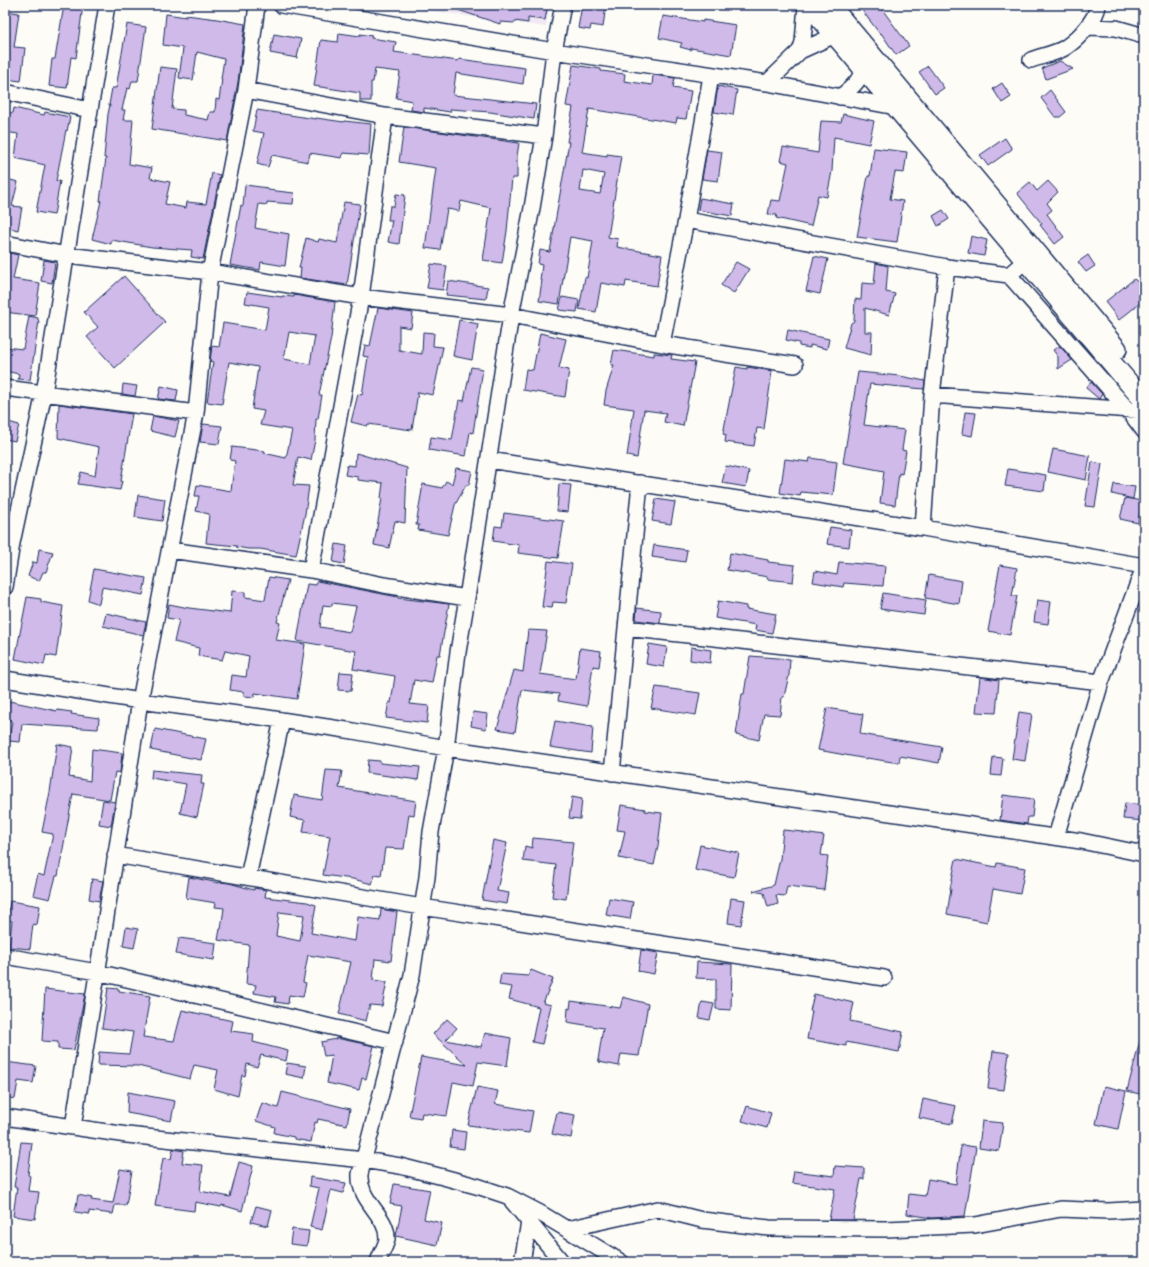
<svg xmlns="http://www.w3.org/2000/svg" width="1149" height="1267" font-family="'Architects Daughter',sans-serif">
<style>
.built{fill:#f0e8f3}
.building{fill:#d0bae9;stroke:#1b2f5e;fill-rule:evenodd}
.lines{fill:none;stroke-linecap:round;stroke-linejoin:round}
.minor-casing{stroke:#1b2f5e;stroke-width:18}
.major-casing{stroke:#1b2f5e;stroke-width:22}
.minor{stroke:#fdfcf7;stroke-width:15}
.major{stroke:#fdfcf7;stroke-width:19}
</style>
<rect width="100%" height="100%" fill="#fdfcf7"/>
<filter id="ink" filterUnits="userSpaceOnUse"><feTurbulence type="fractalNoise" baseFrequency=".025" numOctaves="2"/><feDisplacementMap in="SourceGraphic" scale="8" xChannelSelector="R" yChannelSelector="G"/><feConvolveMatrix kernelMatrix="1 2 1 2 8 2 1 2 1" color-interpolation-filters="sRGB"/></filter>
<g filter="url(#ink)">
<path class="built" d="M389,5H549L546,27Z"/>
<path class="building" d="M64,5H83L76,58L71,57L67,88L49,86L52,59H55Z
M449,5H548L545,20L528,18V23L515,21V23L500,22V24L449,7Z
M582,5H606L603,27L591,25L590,30L578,28Z
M858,5H879L909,46L896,55L881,33L880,34Z
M5,11L19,13L14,47L25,48L21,81L5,79Z
M166,14L186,17V15L217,19L245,24L238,82L227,141L152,129L160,67L177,69L172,109L184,110V115L208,120L210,112H215L216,99L219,100L222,79H221L224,59L197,52L193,80L179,78L183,48L163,45Z
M663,16L703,22V20L736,25L731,55L691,48V50L680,47L682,43L659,38Z
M127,24L146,27L138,81H132L130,89L127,88L122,110H125L123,120H133L129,164L152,168L150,178L170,182L165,204L186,208L187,202L206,204L212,173L220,175L203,259L191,257L192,250L152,247L111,240V244L92,239L101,201H100L106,158H104L108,114L110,105H109L112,88H116Z
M339,33L360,36V34L372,36L371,38L396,42L394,52L458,61L459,59L525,68L523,84L456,73L453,95L536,104L534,119L490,112L451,109L450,112L424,108V112L411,110L412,101L396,98L400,72L375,69L373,82H371V101H360V93L314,86L321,40L338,42Z
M274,34L301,39L297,58L270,53Z
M1060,61L1073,69L1046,79L1042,68Z
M573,65L601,69V71L625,74L624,81L652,85L653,75L675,78L673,88L691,91L686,119L677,118L676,123L589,109L582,152L607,156V154L621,156L608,237L618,239L617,247L662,255L657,286L626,281L625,287L601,283L596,312L579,309L585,277L587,278L593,241L570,237L559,304L539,301L542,280H540L542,265L538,264L540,250L550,252L569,142H567L573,107L566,106ZM583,170L604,174L600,194L580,191Z
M928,66L944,88L935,94L919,72Z
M1002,83L1011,97L1002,103L993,89Z
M718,86L737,90L733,115L714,112Z
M1050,90L1066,112L1060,117H1055L1041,98Z
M14,108L44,115L45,112L70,117L67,131L66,130L56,181H60L54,215L36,212L45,165L15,158L18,134L5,132V112L13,113Z
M257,110L316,119V118L344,122V121L371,124L369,155L343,153L342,158L310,153L308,162L272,155L268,167L257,164L264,133L253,131Z
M843,114L874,121L869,144L834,137L832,171L827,197L818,195L811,226L776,218L777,215L768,214L771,200L780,201L788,163L780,161L783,147L818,153L821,121L841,122Z
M404,127L519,143L517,156V178H512L507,231L502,263L483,260L491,208L461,201L459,211L447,209L440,250L425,248L436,168L399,162Z
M1005,138L1012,149L988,166L980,155Z
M874,148L907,152L904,173L895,172L890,199L903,201L897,242L857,237L868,176H870Z
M707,150L722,152L718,181L702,179Z
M7,179L18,182L12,206L22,207L18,230L5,227V189Z
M1048,181L1058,192L1047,203L1052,210L1047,214L1064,237L1055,244L1040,225L1042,224L1017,193L1030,182L1037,191Z
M245,185L268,188V190L294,193L293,204L267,202V205L259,204L255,228L289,234L285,266L261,262L260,270L230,265L241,205L243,206Z
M396,194L405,195L399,244L388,242L392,220H388L390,206H394Z
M700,198L734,204L732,216L698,210Z
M344,202L360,204L347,285L300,278L301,268H299L306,238L318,242L319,239L337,243Z
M943,210L949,219L938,226L933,216Z
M971,236L987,240L984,256L968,253Z
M5,252L18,255L13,279L40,283L35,316L5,312Z
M1088,255L1095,266L1086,272L1078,262Z
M814,256L828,259L820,294L806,291Z
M44,260L55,262L52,283L41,281Z
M736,262L749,269L734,293L721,285Z
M876,263L888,266L886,292L895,294L889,315L865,308V332H872L871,355L844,348L851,323L854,321L855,299L861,300L862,283L874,284Z
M431,264L447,266L443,290L427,288Z
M124,276L165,322L115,368L87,337L98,327L84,312Z
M1134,279L1144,287V300L1119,320L1105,302Z
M448,281L488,287L486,299L446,295Z
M247,292L282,297V296L294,297V295L335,302L331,338L319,395H322L318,419H316L315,440L311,460L298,457L293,485L309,486L305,514L296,555L260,549H248L236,547L237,546L206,543L209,514L196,511L199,496H195L197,485L231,491V490L235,461L230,460L232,447L265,451L264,453L286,458L292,430L260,425L264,411L252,409L258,367L229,362L222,404L207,402L213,362L210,361L212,346L219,347L223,323L265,330L269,307L245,303ZM289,332L315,336L310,364L284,359Z
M562,297L579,300L577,312L559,310Z
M378,308L413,313L411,328L399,326V350L422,354L423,332L434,333L433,346L443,347L433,395L418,392L412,430L368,424L367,426L351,422L358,394L362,395L368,357L363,356L365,345L370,346Z
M29,316L38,318V320L39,321L30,380L18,379L19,374L5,371V347L23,349Z
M459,320L478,324L472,360L453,356Z
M788,330L829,339L827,349L810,345V348L799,346V343L786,340Z
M540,333L566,339L559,368L569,370L565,397L523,390L526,369L533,370Z
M1060,346L1072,360L1058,369V357L1053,350Z
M614,350L654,356V353L672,355L671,359L695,362L683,426L664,422L666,413L644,410L637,458L627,456L634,409L604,405L606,391L614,365H611Z
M471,367L483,369L473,433L470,432L466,456L429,450L431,437L452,440L459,400L464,401Z
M736,367L747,369V367L772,371L764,429L757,428L754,446L725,442L726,435L723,434Z
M858,372L900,376L925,381L924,389L870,384L864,425L905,430L902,450L906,451L902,474L899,473L895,505L880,503L884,471L843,463Z
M1091,382L1102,394L1099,399L1086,388Z
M123,384L137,386L135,396L122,394Z
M161,386L178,390L176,401L158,399Z
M59,404L132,414L121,481H122L120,490L78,484L81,472L95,476L99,447L58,438Z
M965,412L976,413L972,436L962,434Z
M153,416L179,421L175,437L150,431Z
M5,421L19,425L15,441L5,439Z
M203,424L222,426L219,444L200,442Z
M1053,449L1090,456L1086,480L1048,472Z
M356,453L407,468L405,523L395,521L389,548L374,545L382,498H381L383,483L358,480V477L345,475L347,465L355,466Z
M810,458L837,462L833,495L801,492L800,496L780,493L785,459L809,462Z
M1092,462L1102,464L1095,507L1085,506Z
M726,466L749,471L746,487L722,483Z
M456,468L472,471L469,485H466L455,505L448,535L418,530L419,525H416L423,484L442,488L446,481L452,484Z
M1008,469L1046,475L1044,491L1005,486Z
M559,484L571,485L568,512L557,511Z
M1114,484L1135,487L1133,499L1112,494Z
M138,495L165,499L162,521L135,517Z
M1125,498L1142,501L1138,523L1120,519Z
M656,499L675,502L671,524L652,521Z
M504,513L564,521L558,558L518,553L519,545L493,541L495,526L502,527Z
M830,527L851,530L849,547L827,544Z
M336,544L347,546L344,564L333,562Z
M654,545L687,550L685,562L652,557Z
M39,549L53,552L46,572H43L39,581L28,576L33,562L37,563Z
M730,553L768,560V562L795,565L793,582L767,579L768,577L727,570Z
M548,561L572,564L566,603L553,602L552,608L542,607Z
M839,562L885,566L883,586L844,583L843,587L813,582L815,571L837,575Z
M1000,565L1017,568L1012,596H1017L1010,635L988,631Z
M94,569L146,578L143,595L102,587L99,604L88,600Z
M929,575L962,581L959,604L925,598Z
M269,577L288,580L277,622L280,623L276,640L305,644L297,699L255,693L254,697L244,696V692L230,690L232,675L246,677L249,656L225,651L222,660L198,656L199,648L174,642L179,620L167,618L169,604L189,608L230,613L232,591L245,592V597L265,600Z
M317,581L398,597V598L449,604L440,655H437L432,683L414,680L410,704L429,706L427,723L386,718L389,702L391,703L395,676L353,669L356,651L297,641L307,584L316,585ZM332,603L356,606L350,632L320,627L323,605L332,606Z
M883,593L926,600L924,615L880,609Z
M27,597L41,599V602L63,606L56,657L46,655L44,665L15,659Z
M1037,600L1051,602L1048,624L1034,622Z
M718,601L746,606V609L776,614L772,633L755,630L756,625L715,618Z
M637,608L661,611L660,623L636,620Z
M106,613L146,622L143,635L103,626Z
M528,630L547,631L540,674L576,679L580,648L601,651L599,667L593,666L587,706L558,701L559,694L522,690L515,732L497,729L514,670L523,672Z
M649,644L667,647L664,667L646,664Z
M691,647L711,650L710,663L690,660Z
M750,656L790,659L789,675L784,697H782L780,715L764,714L759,740L736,735L742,694H744Z
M340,672L353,673L351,691L338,690Z
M980,677L999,680L996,713L976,712Z
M656,687L700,693L696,715L651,708Z
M9,701L57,711V710L72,712L71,714L99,718L98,729L22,724L20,742L9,741L12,721L5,719Z
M827,708L863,714L860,734L942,747L939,763L900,756L899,763L867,758V759L818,750Z
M473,712L488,714L486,729L471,726Z
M1019,712L1032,714L1025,761L1012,759Z
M555,721L593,727L591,753L550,747Z
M155,729L206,739L201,760L151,750Z
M57,744L73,747L69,777L90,781L92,749L122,753L120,773L115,772L110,800L73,794L58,876H56L50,899L33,895L38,874L44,876L53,834L42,832L50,792Z
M993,757L1003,758L1001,776L991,775Z
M368,760L380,761V763L420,767L418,780L367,773Z
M152,770L202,775L201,784H204L197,817L180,813L186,784L151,778Z
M326,770L342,771L339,788L416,801L414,815L409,814L404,849L385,848L381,876L375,875L372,884L353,879L323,875L330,836L303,832L305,820L290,817L294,795L322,800Z
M1003,795L1034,799L1032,817H1028L1027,824L1000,820Z
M572,797L582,799L580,819L569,818Z
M103,800L115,802L111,826L99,824Z
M1125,803L1144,805V821L1123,819Z
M621,805L645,809V811L662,813L658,846L654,865L619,858L625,831L617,830Z
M783,830L803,832V833L824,836L821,855L828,856L824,890L787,886L785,896L776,895L778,904L768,907L764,893L753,891L774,885L780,859Z
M533,838L573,842L566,899L552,897L556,865L523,861L525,846L532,848Z
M493,840L507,843L497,891L509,893L507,904L482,900Z
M700,845L739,853L734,877L695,870Z
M956,859L996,867L997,863L1025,868L1020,894L993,889L987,922L947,914L951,889H950Z
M189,877L219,883V882L229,883L254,890V888L266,890L265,897L307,902L316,905L311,933L355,941L358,917L380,920L381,909L397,912L391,961L375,959L373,980L387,982L382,1006L370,1005L366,1021L339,1014L351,962L308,955L303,982L306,983L303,997L289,995L288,1004L275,1002L276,997L254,993L256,985L246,984L249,945L218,940L220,929H221L224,908L215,907L216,903L186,898ZM279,912L304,915L300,941L276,936Z
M92,879L103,881L99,901L89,899Z
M609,898L633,902L630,919L606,915Z
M731,898L745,900L741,925L728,923Z
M10,901L40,906L37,925L33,924L30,949L9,947L12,921L7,920Z
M126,927L138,929L134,948L123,946Z
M179,938L216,943L214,960L176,954Z
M641,950L658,953L654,974L638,971Z
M697,962L732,964L731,1010L716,1009V979L696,978Z
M531,970L553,979L543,1003L551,1005L542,1044L532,1042L539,1007L509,999L512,987L499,985L501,974L528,976Z
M108,988L119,989V991L150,996L143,1037L174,1041L182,1010L233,1021L231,1031L254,1034L253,1042L288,1051L286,1061L261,1055L257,1067L247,1064L245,1076L242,1075L238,1096L214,1089L218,1070L194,1065L190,1079L138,1066L98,1065L99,1052L129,1054L133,1032L102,1028Z
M45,989L85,994L74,1050L58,1049V1042L42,1041Z
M814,994L854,1003L850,1021L903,1032L899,1052L846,1042V1046L807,1039L812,1011H810Z
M623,997L648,1004L639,1056L621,1054L619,1066L599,1062V1060H598L603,1028L567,1022L568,1008L570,1009L571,1001L620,1008Z
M702,1002L714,1004L710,1020L699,1018Z
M447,1019L457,1028L446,1040L481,1047L485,1033L511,1038L507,1066L478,1062L473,1086L453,1082L447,1116L422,1113L421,1118L409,1116L421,1057L467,1065L433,1034Z
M336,1038L374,1046L366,1079L362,1078L359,1090L327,1083L332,1055L324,1056L321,1042L336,1039Z
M1140,1041H1144V1095L1127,1091Z
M993,1051L1009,1053L1004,1090L988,1088Z
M5,1062L36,1066L33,1083L18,1081L15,1099L5,1097Z
M287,1063L306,1066L304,1078L285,1074Z
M1104,1086L1126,1091L1118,1129L1096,1124Z
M477,1087L498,1091L495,1104L533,1111L529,1133L468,1125Z
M128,1092L175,1101L171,1121L127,1113Z
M282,1092L350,1109L347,1125L318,1119L317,1123L315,1122L311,1142L294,1139V1137L274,1133L275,1127L256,1121L262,1103L278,1108Z
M923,1099L956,1106L952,1124L919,1118Z
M747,1106L771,1113L767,1128L742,1121Z
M557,1112L575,1115L571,1138L552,1134Z
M982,1121L1003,1123L999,1151L979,1148Z
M452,1130L466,1132L464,1149L450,1147Z
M21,1142L32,1143L28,1175L30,1176L28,1191L39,1192L35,1219L13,1216L17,1187H14Z
M961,1145L976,1147L965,1216L932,1218L907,1214L909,1194L925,1196L928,1179L956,1184Z
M173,1149L184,1151L182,1163L203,1165L200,1191L230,1197L239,1162L253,1166L242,1211L222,1205L221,1207L195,1202L194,1211L155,1206L163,1158L171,1159Z
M835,1166L864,1168V1179H861L853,1220H829L835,1189L792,1183L794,1171L834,1176Z
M120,1169L132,1171L126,1205H115L113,1214L89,1211V1214L75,1212L78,1195L92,1198L91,1200L113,1203Z
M310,1177L346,1183L343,1193L331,1190L322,1230L310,1227L319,1188L309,1186Z
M394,1184L430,1190L424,1219L442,1223L437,1245L396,1236L402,1206L390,1204Z
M256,1206L272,1210L268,1226L251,1222Z
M292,1229L309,1231L307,1246L290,1244Z"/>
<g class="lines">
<defs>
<path id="minor" d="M281,5L554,51L767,83L896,107
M1087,27L1116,28L1144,36
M800,51L803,42L806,5
M1031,60C1041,56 1058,53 1066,47C1078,39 1097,19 1098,5
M767,83L800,51L835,35L845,34
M246,90L385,116L544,136
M5,92L90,110
M840,97C852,88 865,77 864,60
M686,220L947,267L1009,275L1025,261
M5,243L67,255L210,272L361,297L511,315L662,344L795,365
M947,267L932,395L923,528L1144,566
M1009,275L1128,410L1144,431
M662,344L686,220L711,76
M5,388L196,413
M932,395L1144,411
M489,460L923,528
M170,550L311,570L384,585L467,598
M311,570L361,297L385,116
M5,587L12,543L44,393L107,5
M626,628L1101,682
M5,679L140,701L261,717L353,731L446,748L1081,841L1144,854
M612,773L640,483
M1056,837L1101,682L1144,567
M115,855L422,907L884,978
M248,877L282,720
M5,956L97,972L395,1042
M5,1117L127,1135L364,1160L400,1166L443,1177L480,1187L507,1196L540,1213L621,1262
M73,1127L140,701L196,413L210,272L246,90L257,5
M512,1201L562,1262
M567,1229L658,1209L702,1220L769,1228L886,1229L975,1225L1061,1209L1108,1211L1144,1209
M378,1262C380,1255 386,1246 387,1239C388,1215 358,1202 360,1174L412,975L427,877L431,832L446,748L458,652L467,598L511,315L532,208L544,136L554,51L563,5
M522,1262L529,1222"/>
<path id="major" d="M809,5L835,35L1144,401
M830,5L1117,349"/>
</defs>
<use href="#minor" class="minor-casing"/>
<use href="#major" class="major-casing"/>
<use href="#minor" class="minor"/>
<use href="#major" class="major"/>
</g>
</g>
<rect width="1149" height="1267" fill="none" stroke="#fdfcf7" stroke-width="20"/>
<rect x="10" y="10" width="1129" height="1247" fill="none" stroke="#1b2f5e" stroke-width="1.5" filter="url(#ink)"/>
</svg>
